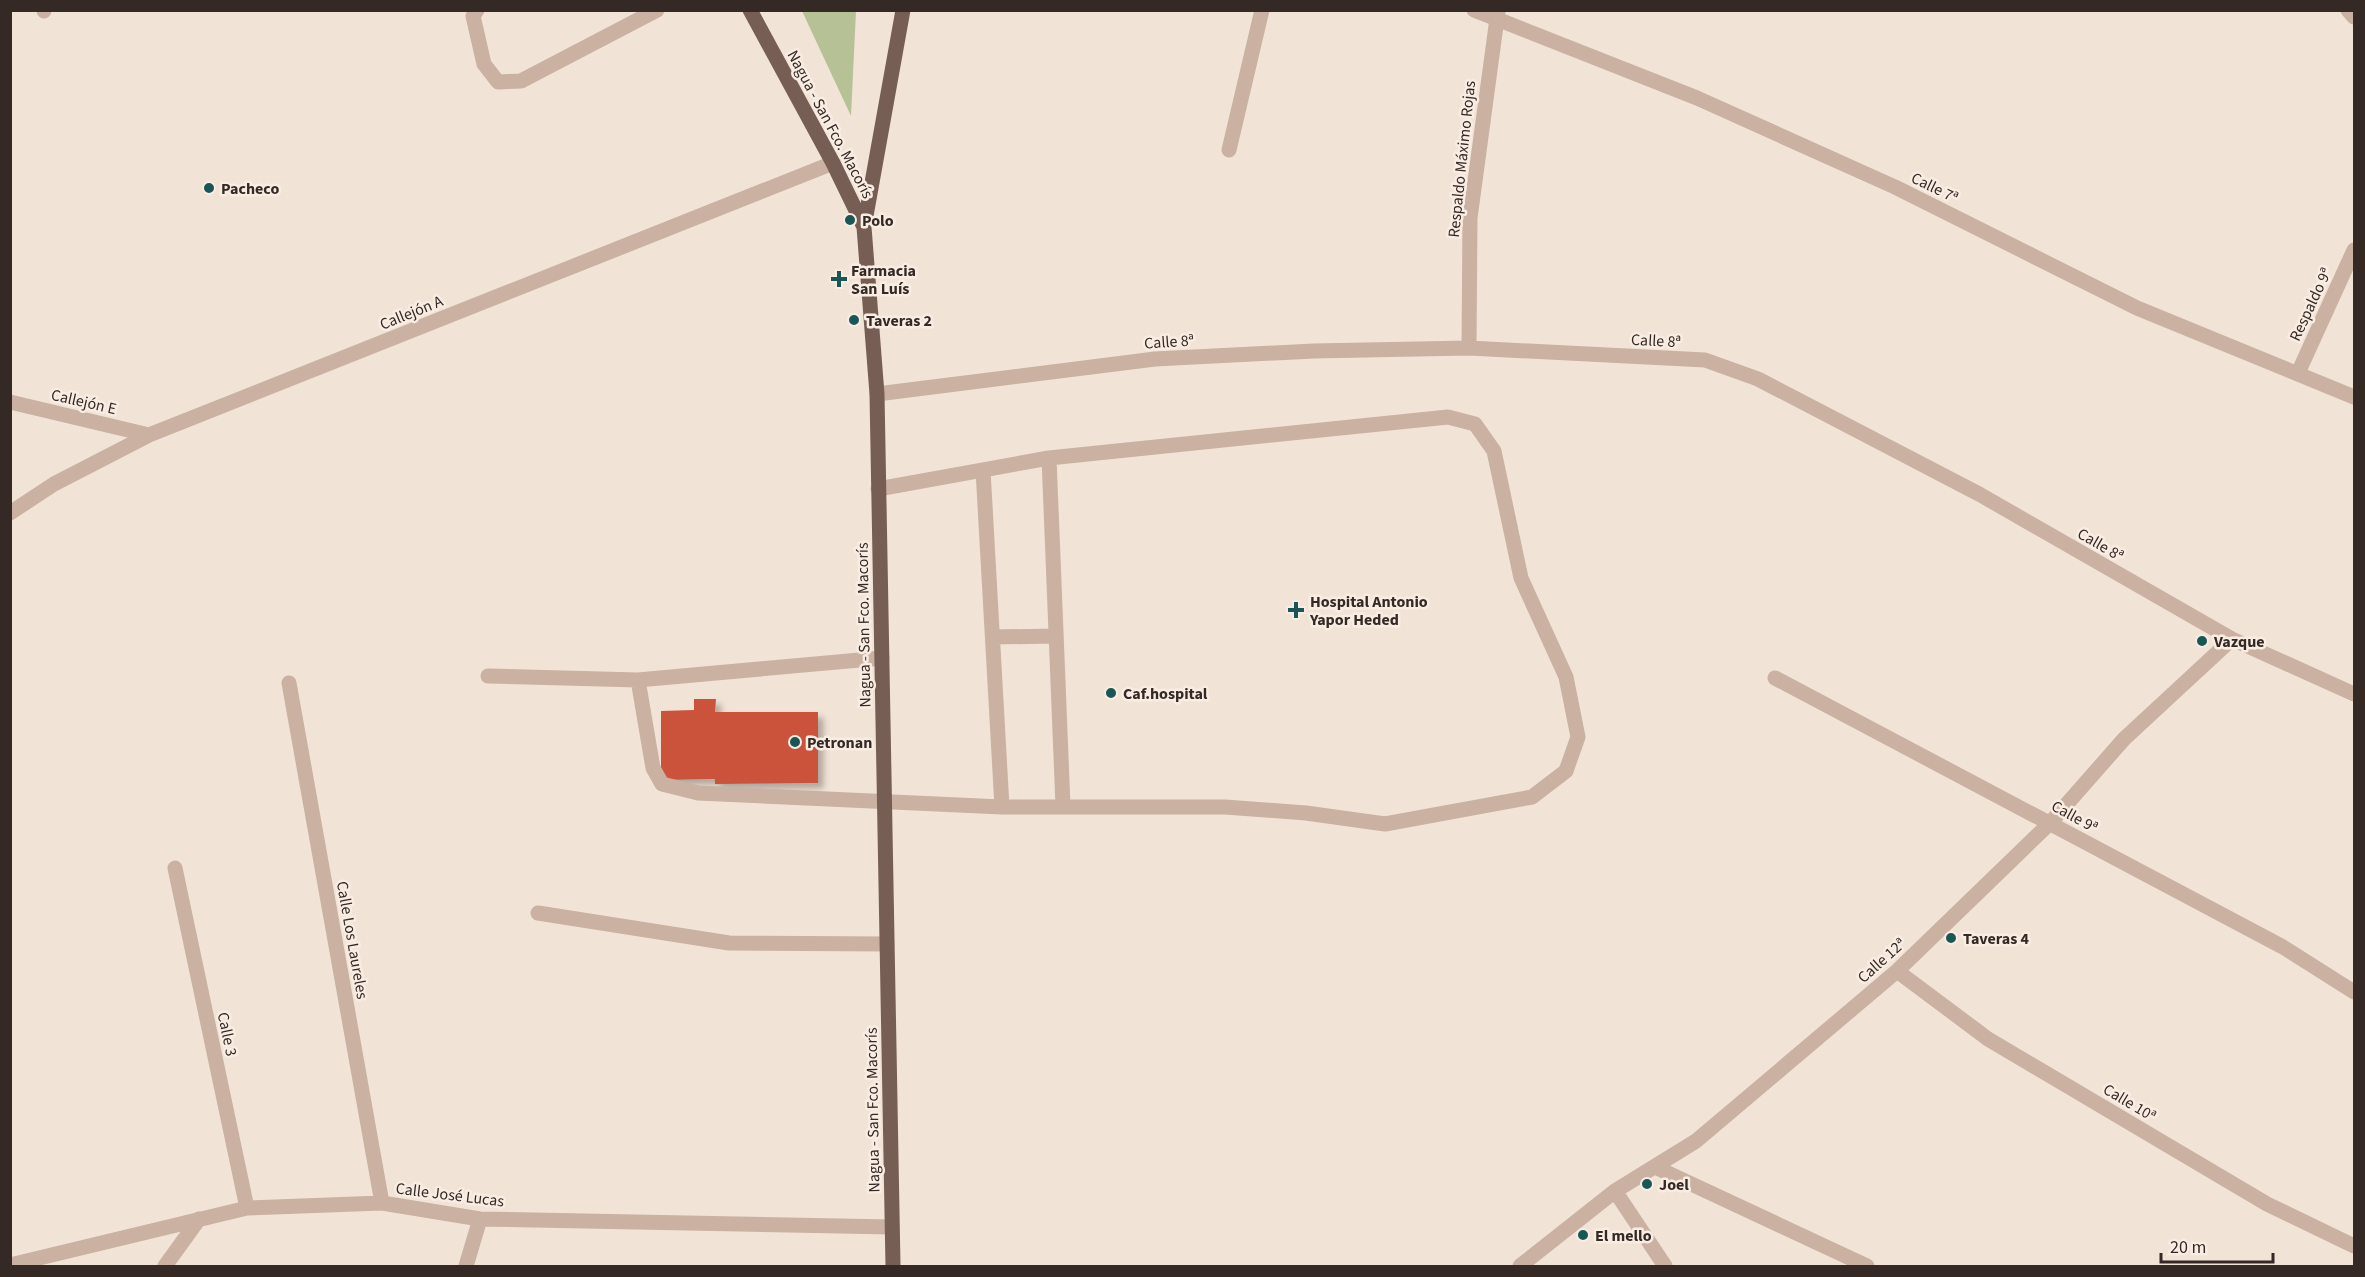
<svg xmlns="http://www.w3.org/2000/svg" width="2365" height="1277" font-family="'Source Sans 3',sans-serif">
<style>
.green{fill:#b6c196}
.building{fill:#cb523b;filter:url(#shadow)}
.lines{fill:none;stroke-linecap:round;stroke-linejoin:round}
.service{stroke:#cab1a2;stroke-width:15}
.minor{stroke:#cab1a2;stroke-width:15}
.primary{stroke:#775e55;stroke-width:15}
.poi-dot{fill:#195756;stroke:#f9ede3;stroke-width:2}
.labels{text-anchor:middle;stroke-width:5;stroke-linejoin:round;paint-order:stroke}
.street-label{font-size:16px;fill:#342925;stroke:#f9ede3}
.poi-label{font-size:16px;font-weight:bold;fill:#342925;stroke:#f9ede3;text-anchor:start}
</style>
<defs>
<filter id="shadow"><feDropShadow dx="5.5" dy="5.5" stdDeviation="3" flood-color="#0004"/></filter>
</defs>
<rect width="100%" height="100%" fill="#f2e3d7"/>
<path class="green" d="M802,11H856L851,116Z"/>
<path class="building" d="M694,699H716L715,712H818V783L715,784V779L661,780V711L694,710Z"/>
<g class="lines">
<path class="service" d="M477,10L473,16L484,64L498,82L521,81L657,10
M1049,458L1063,806
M983,470L1002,807
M993,637L1056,636
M488,676L638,680L882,658
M638,680L653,768L662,784L698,793L1002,807H1225L1306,813L1385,824L1532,797L1566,771L1578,737L1566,677L1521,578L1494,451L1475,424L1448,417L1049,458L878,489
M538,913L729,943L887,944"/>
<path class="minor" d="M1474,10L1697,98L1895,187L2137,308L2354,397
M2348,10L2354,17
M44,11V10
M1229,150L1262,10
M1469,348L1470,218L1498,11
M2298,373L2354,250
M877,394L1155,359L1314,351L1469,348L1705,360L1758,379L1979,494L2232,639L2354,694
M10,402L149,435
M10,513L54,484L149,435L833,163
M1775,678L2283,947L2354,992
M289,683L382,1203
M175,868L247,1208
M1897,971L1988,1039L2267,1204L2354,1246
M1655,1167L1867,1266
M1615,1191L1665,1266
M10,1265L247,1208L382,1203L480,1219L892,1227
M165,1266L199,1219
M466,1266L480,1219
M1520,1266L1615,1191L1696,1141L1897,971L2051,822L2124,739L2232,639"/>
<path class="primary" d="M750,10L833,163L864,227L877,394L893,1266
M864,227L903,10"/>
</g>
<g class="poi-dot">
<circle cx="209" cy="188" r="6"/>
<circle cx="850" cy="220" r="6"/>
<path d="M836 270h6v6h6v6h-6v6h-6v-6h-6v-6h6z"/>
<circle cx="854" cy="320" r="6"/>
<path d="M1293 601h6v6h6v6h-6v6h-6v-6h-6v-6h6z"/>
<circle cx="2202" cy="641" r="6"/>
<circle cx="1111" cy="693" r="6"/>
<circle cx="795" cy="742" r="6"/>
<circle cx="1951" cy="938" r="6"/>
<circle cx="1647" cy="1184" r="6"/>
<circle cx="1583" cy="1235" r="6"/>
</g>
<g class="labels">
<g class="street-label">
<text transform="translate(831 124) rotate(62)" y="6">Nagua - San Fco. Macorís</text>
<text transform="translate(1461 159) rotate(-84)" y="6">Respaldo Máximo Rojas</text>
<text transform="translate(1935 187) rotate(26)" y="6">Calle 7ª</text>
<text transform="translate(2310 304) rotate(-65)" y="6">Respaldo 9ª</text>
<text transform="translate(411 312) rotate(-22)" y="6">Callejón A</text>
<text transform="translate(1656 340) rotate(3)" y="6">Calle 8ª</text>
<text transform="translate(1169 341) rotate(-4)" y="6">Calle 8ª</text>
<text transform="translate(84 401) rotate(13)" y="6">Callejón E</text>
<text transform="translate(2101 544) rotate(30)" y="6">Calle 8ª</text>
<text transform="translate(863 625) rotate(-91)" y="6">Nagua - San Fco. Macorís</text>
<text transform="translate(2075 816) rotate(29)" y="6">Calle 9ª</text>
<text transform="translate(353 940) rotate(80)" y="6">Calle Los Laureles</text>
<text transform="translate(1881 960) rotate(-42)" y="6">Calle 12ª</text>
<text transform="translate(228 1034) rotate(78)" y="6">Calle 3</text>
<text transform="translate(2130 1102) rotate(31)" y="6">Calle 10ª</text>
<text transform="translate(872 1110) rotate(-91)" y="6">Nagua - San Fco. Macorís</text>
<text transform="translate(450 1194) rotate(7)" y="6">Calle José Lucas</text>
</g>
<g class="poi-label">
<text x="221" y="194">Pacheco</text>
<text x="862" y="226">Polo</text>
<text x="851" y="276">Farmacia<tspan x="851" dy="18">San Luís</tspan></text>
<text x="866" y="326">Taveras 2</text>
<text x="1310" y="607">Hospital Antonio<tspan x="1310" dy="18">Yapor Heded</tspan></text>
<text x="2214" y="647">Vazque</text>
<text x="1123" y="699">Caf.hospital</text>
<text x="807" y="748">Petronan</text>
<text x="1963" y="944">Taveras 4</text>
<text x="1659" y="1190">Joel</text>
<text x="1595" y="1241">El mello</text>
</g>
</g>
<rect width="2365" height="1277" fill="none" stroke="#342925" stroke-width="24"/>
<path d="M2161 1253v9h112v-9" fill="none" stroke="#342925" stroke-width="3"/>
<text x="2170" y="1253" font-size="18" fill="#342925" stroke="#f9ede3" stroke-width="4.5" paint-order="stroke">20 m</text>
</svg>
